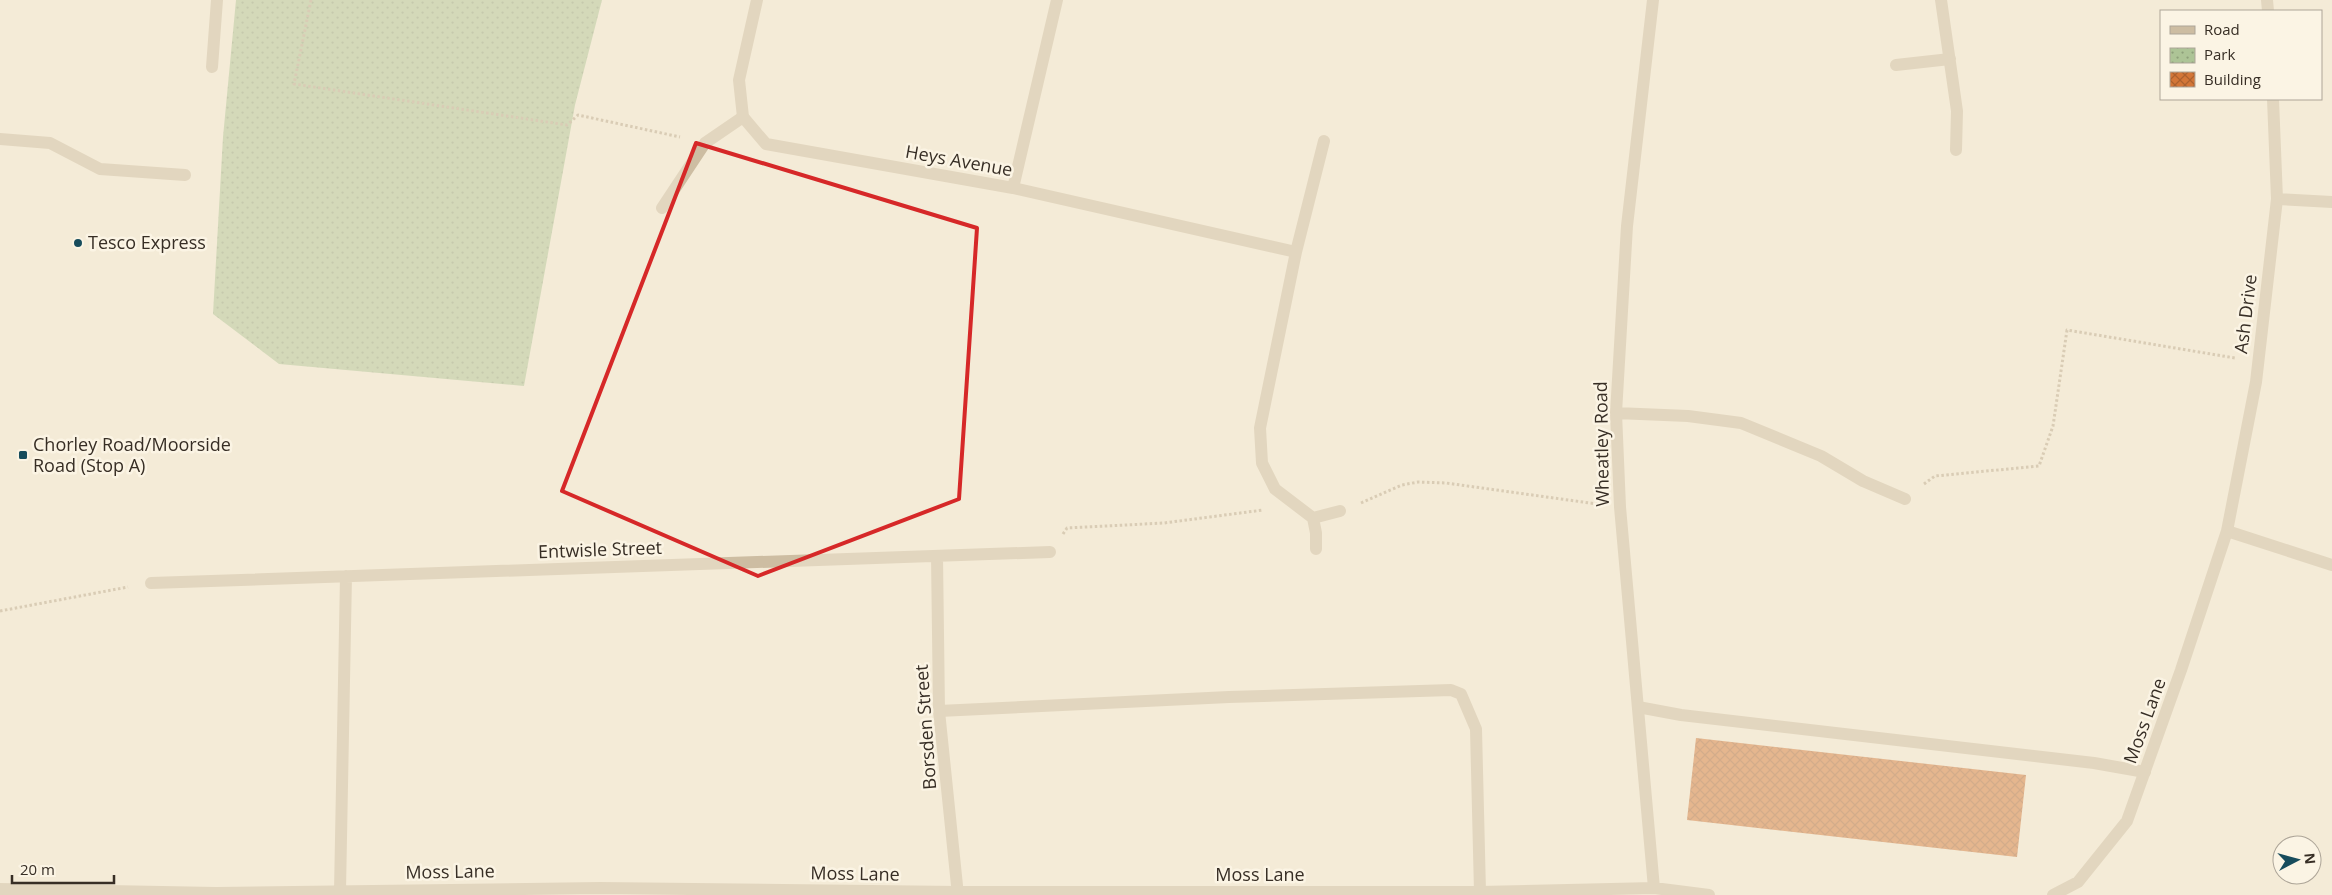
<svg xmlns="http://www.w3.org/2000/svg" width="2332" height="895" font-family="'Open Sans',sans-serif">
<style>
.park{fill:url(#park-dots)}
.building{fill:url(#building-cross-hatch)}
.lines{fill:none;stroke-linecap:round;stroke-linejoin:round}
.path{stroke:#b9a78c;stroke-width:3;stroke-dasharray:2.5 2.5;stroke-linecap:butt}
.service{stroke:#cdbda2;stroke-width:12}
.minor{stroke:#cdbda2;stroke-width:12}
.marked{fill:none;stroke:#d62828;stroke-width:4;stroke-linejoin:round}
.poi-dot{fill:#174c5c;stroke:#fbf4e4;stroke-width:2}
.labels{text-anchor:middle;stroke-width:5;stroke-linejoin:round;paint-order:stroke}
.street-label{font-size:18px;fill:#372e25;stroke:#fbf4e4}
.poi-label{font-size:18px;fill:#372e25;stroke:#fbf4e4;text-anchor:start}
</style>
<defs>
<pattern id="park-dots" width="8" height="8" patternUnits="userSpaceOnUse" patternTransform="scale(1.25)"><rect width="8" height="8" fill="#adc496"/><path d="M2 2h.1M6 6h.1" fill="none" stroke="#8ea07a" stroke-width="1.8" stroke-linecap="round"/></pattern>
<pattern id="building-cross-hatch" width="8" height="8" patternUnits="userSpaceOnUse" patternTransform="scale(1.25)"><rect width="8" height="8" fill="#d37637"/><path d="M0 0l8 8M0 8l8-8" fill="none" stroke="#ac612e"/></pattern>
</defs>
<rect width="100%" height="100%" fill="#f4ebd7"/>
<path class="park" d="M236,0H602L575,105L524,386L279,364L213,314L223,137Z"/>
<path class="building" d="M1696,738L2026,775L2017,857L1687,820Z"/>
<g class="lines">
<path class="path" d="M311,0L294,84L567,125L578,115L680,137
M1924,484L1935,476L2039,466L2053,426L2067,330L2235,358
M1361,503L1402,485L1418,482L1446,483L1597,504
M1063,534L1067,528L1164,523L1263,510
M0,611L128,587"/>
<path class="service" d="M212,67L217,0
M0,139L50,143L100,169L185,175
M662,208L705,143L743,117
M1638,707L1681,715L2094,763L2145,772
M939,711L1229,697L1451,690L1461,694L1476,729L1480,892"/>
<path class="minor" d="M757,0L739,80L743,117L766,144L1013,188L1296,252
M1653,0L1627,226L1616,413L1620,507L1654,888
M1941,0L1957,111L1956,150
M2267,0L2268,11
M1896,65L1950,59
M1324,141L1296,252L1260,428L1262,463L1275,489L1313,518L1340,511
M1013,188L1057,0
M2277,199L2332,202
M1616,413L1688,416L1741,423L1821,456L1863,481L1905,499
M1313,518L1316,533V549
M2227,531L2332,565
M937,556L939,711L958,895
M151,583L1050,552
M0,889L216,893L600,888L958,892H1480L1654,888L1709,895
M340,891L346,576
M2053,895L2078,882L2127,821L2181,670L2227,531L2256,382L2277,199L2273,99"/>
</g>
<path d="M0 0H2332V895H0ZM696,143L977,228L959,499L758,576L562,491Z" fill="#f4ebd7" fill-opacity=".55" fill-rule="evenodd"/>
<path class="marked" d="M696,143L977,228L959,499L758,576L562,491Z"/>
<g class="poi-dot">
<circle cx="78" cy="243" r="5"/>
<rect x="18" y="450" width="10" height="10" rx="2.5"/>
</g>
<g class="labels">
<g class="street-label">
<text transform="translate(959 161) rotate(10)" y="6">Heys Avenue</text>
<text transform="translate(2246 314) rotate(-83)" y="6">Ash Drive</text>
<text transform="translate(1602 444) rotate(-91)" y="6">Wheatley Road</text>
<text transform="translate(600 550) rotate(-2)" y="6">Entwisle Street</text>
<text transform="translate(2145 721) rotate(-70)" y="6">Moss Lane</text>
<text transform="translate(926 727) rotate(-94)" y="6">Borsden Street</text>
<text transform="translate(450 872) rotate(-1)" y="6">Moss Lane</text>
<text transform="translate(855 874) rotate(1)" y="6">Moss Lane</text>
<text x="1260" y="881">Moss Lane</text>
</g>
<g class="poi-label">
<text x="88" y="249">Tesco Express</text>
<text x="33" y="451">Chorley Road/Moorside<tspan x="33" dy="21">Road (Stop A)</tspan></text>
</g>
</g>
<rect x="2160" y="10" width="162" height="90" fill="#fbf4e4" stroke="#ada598"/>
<rect x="2170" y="26" width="25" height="8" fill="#cdbda2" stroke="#ada598"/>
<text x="2204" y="35" font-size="15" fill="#372e25">Road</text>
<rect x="2170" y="48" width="25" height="15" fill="url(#park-dots)" stroke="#ada598"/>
<text x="2204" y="60" font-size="15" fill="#372e25">Park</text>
<rect x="2170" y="72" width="25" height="15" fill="url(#building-cross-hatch)" stroke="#ada598"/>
<text x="2204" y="85" font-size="15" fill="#372e25">Building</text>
<g transform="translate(2297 860) rotate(84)"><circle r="24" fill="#fbf4e4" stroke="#ada598"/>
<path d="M0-4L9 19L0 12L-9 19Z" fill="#174c5c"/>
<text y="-8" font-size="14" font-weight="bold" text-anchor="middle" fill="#372e25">N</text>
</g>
<path d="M12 875v8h102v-8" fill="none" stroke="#372e25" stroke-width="2.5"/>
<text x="20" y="875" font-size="15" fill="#372e25" stroke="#fbf4e4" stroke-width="4" paint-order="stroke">20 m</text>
</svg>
